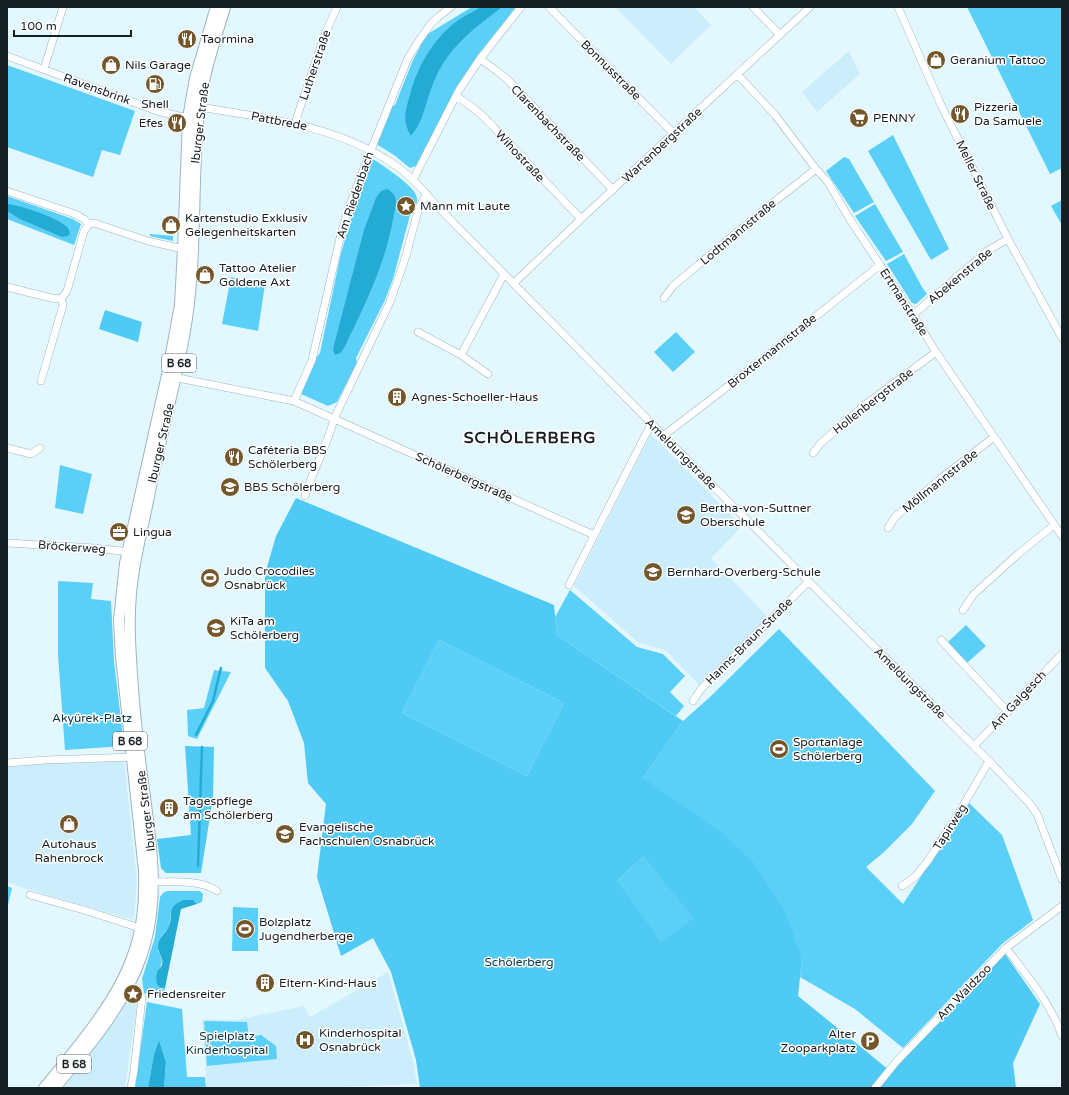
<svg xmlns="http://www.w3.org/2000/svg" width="1069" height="1095" font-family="'Varela Round',sans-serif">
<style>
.built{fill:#cceefc}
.green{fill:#5acff8}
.forest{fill:#4ecaf4;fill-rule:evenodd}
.water{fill:#24abd4}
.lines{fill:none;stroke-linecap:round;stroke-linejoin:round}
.stream{stroke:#24abd4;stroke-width:2.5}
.minor-casing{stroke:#9db5bf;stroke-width:8}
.primary-casing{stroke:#9db5bf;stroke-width:12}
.minor{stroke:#fff;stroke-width:7}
.primary{stroke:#fff;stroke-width:10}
.labels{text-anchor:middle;stroke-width:3;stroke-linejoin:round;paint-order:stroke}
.shield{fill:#fff;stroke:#5c6265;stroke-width:1}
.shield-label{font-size:11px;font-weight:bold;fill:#161f23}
.poi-label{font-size:12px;fill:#161f23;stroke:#fff;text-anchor:start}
.street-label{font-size:12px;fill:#161f23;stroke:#fff}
.park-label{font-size:12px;fill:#003748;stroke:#fff}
.district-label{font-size:16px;font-weight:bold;letter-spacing:1px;fill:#161f23;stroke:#fff}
</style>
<rect width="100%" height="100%" fill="#e3f7ff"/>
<path class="built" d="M615,7H694L711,25L671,64Z
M849,51L860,74L817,112L802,92Z
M651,434L742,526L711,558L768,617L699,685L665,650L639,643L574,586Z
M124,760L137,881L134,920L23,888L7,882V766L45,763Z
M388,972L413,1061L417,1084L317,1088H207L202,1019L236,1020L304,1006L310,1017Z
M137,986V1004L125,1088H64L119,1015Z"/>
<path class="green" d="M472,7H516L477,56L455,90L416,166L410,168L394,155L378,145L377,142L391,107L395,105L413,60L420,47V44L426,35Z
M967,7H1062V168L1050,174Z
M7,65L135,111L120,155L102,150L93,177L7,147Z
M893,135L949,249L931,260L868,151Z
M844,157L849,159L874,202L854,213L826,171Z
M373,159C382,165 413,185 416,195C419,201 415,207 414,213L410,215L393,279L385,300L356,358L357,363L337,402L328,406L301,394C305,386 315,357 320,353L341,253L355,206L354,201L368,164Z
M7,196L73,219L81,224L74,245L7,219Z
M1062,200V225L1051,206Z
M875,204L903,252L886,261L855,216Z
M150,234L173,236V241L150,236Z
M904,254L922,287L927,294L916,304L912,303L887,264Z
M231,277L265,284L258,331L222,324Z
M676,332L695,352L673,372L654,352Z
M60,465L92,474L83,514L55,508Z
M58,581L93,583L91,599L111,601L114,661L124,746L65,750L58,655Z
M570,590L637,647L663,654L685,676L670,692L684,706L676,716L557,635L555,617Z
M966,625L986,646L967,663L948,642Z
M779,629L935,791L912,824L883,853L866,867L903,904L969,803L1002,835L1033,920L1002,944L903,1048L855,1009L800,977L802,959L643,778L683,721L710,697Z
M439,640L564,703L527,776L402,713Z
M214,670L231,672L197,739L188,736L187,710L204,708Z
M643,857L695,918L661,941L616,882Z
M7,886L12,888L7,909Z
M167,891H200L203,894L202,902L197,904L193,900L171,911L169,927L161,937L158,951C163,959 163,963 158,971L162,989L165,988L164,997L144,993L142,979L155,937L160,897L163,893Z
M233,907L258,908V951H232Z
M147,1002L182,1009L187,1077H205L206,1088H164L166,1062L159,1042L154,1054L148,1088H135Z
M204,1021L247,1022L249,1037L261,1035L276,1046L277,1059L207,1066Z"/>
<path class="forest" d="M105,310L142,322L138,342L99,329Z
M296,498L554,605L557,635L683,721L643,778L722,833L753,862L786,914L802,959L798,996L889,1070L1003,951L1040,1004L1013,1063L1016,1088H420L416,1060L391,972L373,938L341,956L317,877L326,804L308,783L304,743L288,701L265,668V574L276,536ZM439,640L564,703L527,776L402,713ZM643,857L694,918L661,941L617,881Z
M185,746L214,747L213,797L201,873H166L161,868L157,839L191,835Z"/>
<path class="water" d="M481,7H502C470,32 446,48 431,89C425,105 423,122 411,136C402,122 405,111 410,95C417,67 433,39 457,21C464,16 473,12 481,7Z
M388,189C392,192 396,196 396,201C396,207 394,213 393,219C385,265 364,307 344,348L340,353L335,355L333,350L334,345L364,230L376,198L381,191Z
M7,204C20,205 60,218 68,228C69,229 69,231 70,233L68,236L62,237L20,219L7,211Z
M183,900H193L197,904L181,909L165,988C155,989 155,977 158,970C159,969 162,966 162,965C164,957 158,954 158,947C158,938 164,935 168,928C175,915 164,909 183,900Z
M159,1041L166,1062L164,1088H148L154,1054Z"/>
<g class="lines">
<path class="stream" d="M196,735L213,701L221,668
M198,866L202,747"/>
<defs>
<path id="minor" d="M549,7L674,134
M753,7L780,35
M898,7L941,105L1008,239L1062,338
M7,56L157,111L188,118L199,107C266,118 335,125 392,163C409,174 423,190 436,205L722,495L989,761L1030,804L1037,814L1062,879
M480,59L497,71L507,79L613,190
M44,69L63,7
M738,75L775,115L816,169L828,182L849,218L913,315L936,352L1062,536
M456,96L472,107L485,118L581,219
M295,123L325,34L337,7
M413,180L459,90L480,59L521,7
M7,191L75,214L84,219L89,224
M89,224L94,223L148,241L183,249
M514,283L581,219L810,7
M7,287L51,298L61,299L67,291L84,231L89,224
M664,298L673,286L765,209L816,169
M913,315L987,251L1008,239
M418,332L461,355L488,374
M461,355L504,274
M173,377L294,401L594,535
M41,381L63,305L61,299
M294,401L312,360L340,238L349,207L371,150L408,58L418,42L430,25L438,17L451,7
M663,436L740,377L880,265
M7,448L31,454L40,448
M813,453L821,443L866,404L936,352
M305,496C313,470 327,446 334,419L390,302L405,259L419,207L427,194
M888,528L895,517L939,480L994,437
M7,543L94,548L130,552
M569,585L651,424
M963,610L973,595L1017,555L1054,525
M941,640L1008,712
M693,701L701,689L808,582
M974,746L1062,654
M7,763L45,760L135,757
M149,882C171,882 200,879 217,891
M902,886L915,877L927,862L956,818L989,761
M30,895L84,910L140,928
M1006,948C1027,976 1051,1003 1062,1036
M131,1088L134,1071L142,997
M875,1088L896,1062L1006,948L1062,906"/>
<path id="primary" d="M44,1088C76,1049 117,1002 133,955C143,928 145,899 144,871L121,656L119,620L125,563L167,375L180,305L183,249L188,118L195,78L216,7
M55,1088C87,1048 124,1007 141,957C163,896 149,830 141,768C138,742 135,716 133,689C131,658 128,626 131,594C133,568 139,542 145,516C151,485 158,454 165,423C173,388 182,354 187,318C197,250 192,179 199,111C203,75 215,41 225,7"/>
</defs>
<use href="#minor" class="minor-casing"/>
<use href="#primary" class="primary-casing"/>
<use href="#minor" class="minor"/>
<use href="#primary" class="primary"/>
</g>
<defs>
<symbol id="restaurant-disc" viewBox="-11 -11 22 22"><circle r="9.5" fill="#74562b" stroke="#fff"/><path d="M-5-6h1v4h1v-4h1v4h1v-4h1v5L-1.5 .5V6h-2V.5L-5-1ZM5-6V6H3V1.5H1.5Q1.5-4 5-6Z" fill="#fff"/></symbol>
<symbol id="shop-disc" viewBox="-11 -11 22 22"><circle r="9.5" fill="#74562b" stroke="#fff"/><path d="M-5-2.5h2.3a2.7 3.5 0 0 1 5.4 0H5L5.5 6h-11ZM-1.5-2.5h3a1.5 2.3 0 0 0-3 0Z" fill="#fff"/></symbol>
<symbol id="fuel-disc" viewBox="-11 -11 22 22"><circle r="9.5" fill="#74562b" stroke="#fff"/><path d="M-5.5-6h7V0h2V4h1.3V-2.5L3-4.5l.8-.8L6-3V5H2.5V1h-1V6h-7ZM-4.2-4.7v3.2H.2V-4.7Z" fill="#fff"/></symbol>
<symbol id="supermarket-disc" viewBox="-11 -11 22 22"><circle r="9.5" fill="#74562b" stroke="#fff"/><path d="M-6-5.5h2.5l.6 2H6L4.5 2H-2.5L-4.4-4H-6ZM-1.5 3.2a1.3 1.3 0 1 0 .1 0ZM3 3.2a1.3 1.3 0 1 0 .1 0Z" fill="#fff"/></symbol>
<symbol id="sight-disc" viewBox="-11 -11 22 22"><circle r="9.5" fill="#74562b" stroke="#fff"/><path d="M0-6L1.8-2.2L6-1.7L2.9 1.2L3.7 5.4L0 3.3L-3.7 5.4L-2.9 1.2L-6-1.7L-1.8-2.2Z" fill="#fff"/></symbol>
<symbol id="building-disc" viewBox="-11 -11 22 22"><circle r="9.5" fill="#74562b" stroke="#fff"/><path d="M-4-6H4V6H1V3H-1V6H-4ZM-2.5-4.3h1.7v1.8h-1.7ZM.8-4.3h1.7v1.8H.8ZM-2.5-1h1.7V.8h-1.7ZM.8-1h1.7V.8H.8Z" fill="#fff"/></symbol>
<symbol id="school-disc" viewBox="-11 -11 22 22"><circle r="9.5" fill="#74562b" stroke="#fff"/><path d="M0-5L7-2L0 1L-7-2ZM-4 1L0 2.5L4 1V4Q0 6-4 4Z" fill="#fff"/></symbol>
<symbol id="office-disc" viewBox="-11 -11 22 22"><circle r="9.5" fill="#74562b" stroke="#fff"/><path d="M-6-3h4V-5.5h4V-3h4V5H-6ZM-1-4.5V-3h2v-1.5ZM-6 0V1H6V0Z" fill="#fff"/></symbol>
<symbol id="stadium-disc" viewBox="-11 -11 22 22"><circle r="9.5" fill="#74562b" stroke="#fff"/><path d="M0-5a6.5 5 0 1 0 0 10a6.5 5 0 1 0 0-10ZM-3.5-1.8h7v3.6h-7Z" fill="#fff"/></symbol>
<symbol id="hospital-disc" viewBox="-11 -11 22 22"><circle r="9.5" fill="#74562b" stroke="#fff"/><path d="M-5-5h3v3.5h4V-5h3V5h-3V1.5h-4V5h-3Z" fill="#fff"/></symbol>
<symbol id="parking-disc" viewBox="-11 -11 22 22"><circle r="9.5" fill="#74562b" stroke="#fff"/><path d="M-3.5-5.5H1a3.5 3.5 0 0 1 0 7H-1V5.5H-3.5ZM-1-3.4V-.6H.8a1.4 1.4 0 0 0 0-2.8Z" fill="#fff"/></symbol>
</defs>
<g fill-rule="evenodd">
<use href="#restaurant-disc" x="176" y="28" width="22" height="22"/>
<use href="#shop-disc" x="925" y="49" width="22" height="22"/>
<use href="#shop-disc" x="100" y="54" width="22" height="22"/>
<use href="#fuel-disc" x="144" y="73" width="22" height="22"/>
<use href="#restaurant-disc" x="949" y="103" width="22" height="22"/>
<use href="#supermarket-disc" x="848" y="107" width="22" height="22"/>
<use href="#restaurant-disc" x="166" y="112" width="22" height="22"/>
<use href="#sight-disc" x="395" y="195" width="22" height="22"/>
<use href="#shop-disc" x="160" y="214" width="22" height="22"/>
<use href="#shop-disc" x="194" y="264" width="22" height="22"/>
<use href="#building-disc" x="386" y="386" width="22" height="22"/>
<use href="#restaurant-disc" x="223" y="446" width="22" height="22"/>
<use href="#school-disc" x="219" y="476" width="22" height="22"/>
<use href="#school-disc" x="675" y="504" width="22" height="22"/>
<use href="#office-disc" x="108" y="521" width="22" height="22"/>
<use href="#school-disc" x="642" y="561" width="22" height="22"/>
<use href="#stadium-disc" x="199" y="567" width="22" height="22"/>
<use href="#school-disc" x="205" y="617" width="22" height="22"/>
<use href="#stadium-disc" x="768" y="738" width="22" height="22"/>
<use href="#building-disc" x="158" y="797" width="22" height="22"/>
<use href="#shop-disc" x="58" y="813" width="22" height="22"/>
<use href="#school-disc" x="274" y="823" width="22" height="22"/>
<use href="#stadium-disc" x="234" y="918" width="22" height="22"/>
<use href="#building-disc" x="254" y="972" width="22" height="22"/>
<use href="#sight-disc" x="122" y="983" width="22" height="22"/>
<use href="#hospital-disc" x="294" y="1029" width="22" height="22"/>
<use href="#parking-disc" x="859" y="1030" width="22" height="22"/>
</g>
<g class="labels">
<g class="shield">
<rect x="162" y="354" width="34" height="18" rx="3"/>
<rect x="113" y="732" width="34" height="18" rx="3"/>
<rect x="57" y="1055" width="34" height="18" rx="3"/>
</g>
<g class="shield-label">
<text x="179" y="367">B 68</text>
<text x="130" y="745">B 68</text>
<text x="74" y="1068">B 68</text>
</g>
<g class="poi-label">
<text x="201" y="43">Taormina</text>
<text x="950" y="64">Geranium Tattoo</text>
<text x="125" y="69">Nils Garage</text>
<text x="155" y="108" text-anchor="middle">Shell</text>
<text x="974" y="111">Pizzeria<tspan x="974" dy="14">Da Samuele</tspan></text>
<text x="873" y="122">PENNY</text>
<text x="163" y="127" text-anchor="end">Efes</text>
<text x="420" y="210">Mann mit Laute</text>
<text x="185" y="222">Kartenstudio Exklusiv<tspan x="185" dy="14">Gelegenheitskarten</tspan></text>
<text x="219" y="272">Tattoo Atelier<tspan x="219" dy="14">Goldene Axt</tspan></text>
<text x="411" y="401">Agnes-Schoeller-Haus</text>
<text x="248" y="454">Caféteria BBS<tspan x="248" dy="14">Schölerberg</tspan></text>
<text x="244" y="491">BBS Schölerberg</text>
<text x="700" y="512">Bertha-von-Suttner<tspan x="700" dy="14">Oberschule</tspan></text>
<text x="133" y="536">Lingua</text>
<text x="224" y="575">Judo Crocodiles<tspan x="224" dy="14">Osnabrück</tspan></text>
<text x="667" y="576">Bernhard-Overberg-Schule</text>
<text x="230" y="625">KiTa am<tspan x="230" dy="14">Schölerberg</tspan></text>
<text x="793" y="746">Sportanlage<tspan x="793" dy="14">Schölerberg</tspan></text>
<text x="183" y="805">Tagespflege<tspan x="183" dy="14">am Schölerberg</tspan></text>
<text x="299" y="831">Evangelische<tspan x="299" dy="14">Fachschulen Osnabrück</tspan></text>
<text x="69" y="848" text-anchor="middle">Autohaus<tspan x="69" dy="14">Rahenbrock</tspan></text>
<text x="259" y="926">Bolzplatz<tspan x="259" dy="14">Jugendherberge</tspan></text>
<text x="279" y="987">Eltern-Kind-Haus</text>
<text x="147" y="998">Friedensreiter</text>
<text x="319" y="1037">Kinderhospital<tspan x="319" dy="14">Osnabrück</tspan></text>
<text x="856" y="1038" text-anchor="end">Alter<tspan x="856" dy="14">Zooparkplatz</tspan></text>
</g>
<g class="street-label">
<text transform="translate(315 65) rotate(-71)" y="4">Lutherstraße</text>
<text transform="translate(611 70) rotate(45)" y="4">Bonnusstraße</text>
<text transform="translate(97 89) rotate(20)" y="4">Ravensbrink</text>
<text transform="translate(279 121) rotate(11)" y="4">Pattbrede</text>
<text transform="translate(200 123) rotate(-83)" y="4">Iburger Straße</text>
<text transform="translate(548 123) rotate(46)" y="4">Clarenbachstraße</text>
<text transform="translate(662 145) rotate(-43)" y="4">Wartenbergstraße</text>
<text transform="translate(520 156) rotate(47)" y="4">Wihostraße</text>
<text transform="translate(976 175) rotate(64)" y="4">Meller Straße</text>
<text transform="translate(355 195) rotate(-71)" y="4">Am Riedenbach</text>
<text transform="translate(738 232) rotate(-40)" y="4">Lodtmannstraße</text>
<text transform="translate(960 276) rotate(-40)" y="4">Abekenstraße</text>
<text transform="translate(904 302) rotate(57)" y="4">Ertmanstraße</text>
<text transform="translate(772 351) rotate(-39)" y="4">Broxtermannstraße</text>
<text transform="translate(873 401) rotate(-38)" y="4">Hollenbergstraße</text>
<text transform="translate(161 443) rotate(-77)" y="4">Iburger Straße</text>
<text transform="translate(681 454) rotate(45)" y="4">Ameldungstraße</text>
<text transform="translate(464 477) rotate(24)" y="4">Schölerbergstraße</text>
<text transform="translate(940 481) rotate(-39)" y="4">Möllmannstraße</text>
<text transform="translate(72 547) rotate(4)" y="4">Bröckerweg</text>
<text transform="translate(749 641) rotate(-45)" y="4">Hanns-Braun-Straße</text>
<text transform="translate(910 683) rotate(45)" y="4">Ameldungstraße</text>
<text transform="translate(1018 700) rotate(-47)" y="4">Am Galgesch</text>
<text transform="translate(146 811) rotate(-97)" y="4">Iburger Straße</text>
<text transform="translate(950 827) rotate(-58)" y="4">Tapirweg</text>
<text transform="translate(964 992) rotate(-46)" y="4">Am Waldzoo</text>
</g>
<g class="park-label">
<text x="92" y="722">Akyürek-Platz</text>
<text x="519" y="966">Schölerberg</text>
<text x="227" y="1040">Spielplatz<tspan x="227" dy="14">Kinderhospital</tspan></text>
</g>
<g class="district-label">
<text x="530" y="443">SCHÖLERBERG</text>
</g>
</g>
<rect width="1069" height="1095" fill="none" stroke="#161f23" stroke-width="16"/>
<path d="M14 30v6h117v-6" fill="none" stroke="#161f23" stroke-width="2"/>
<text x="20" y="30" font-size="12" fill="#161f23" stroke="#ffffff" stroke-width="3" paint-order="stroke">100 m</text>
</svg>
